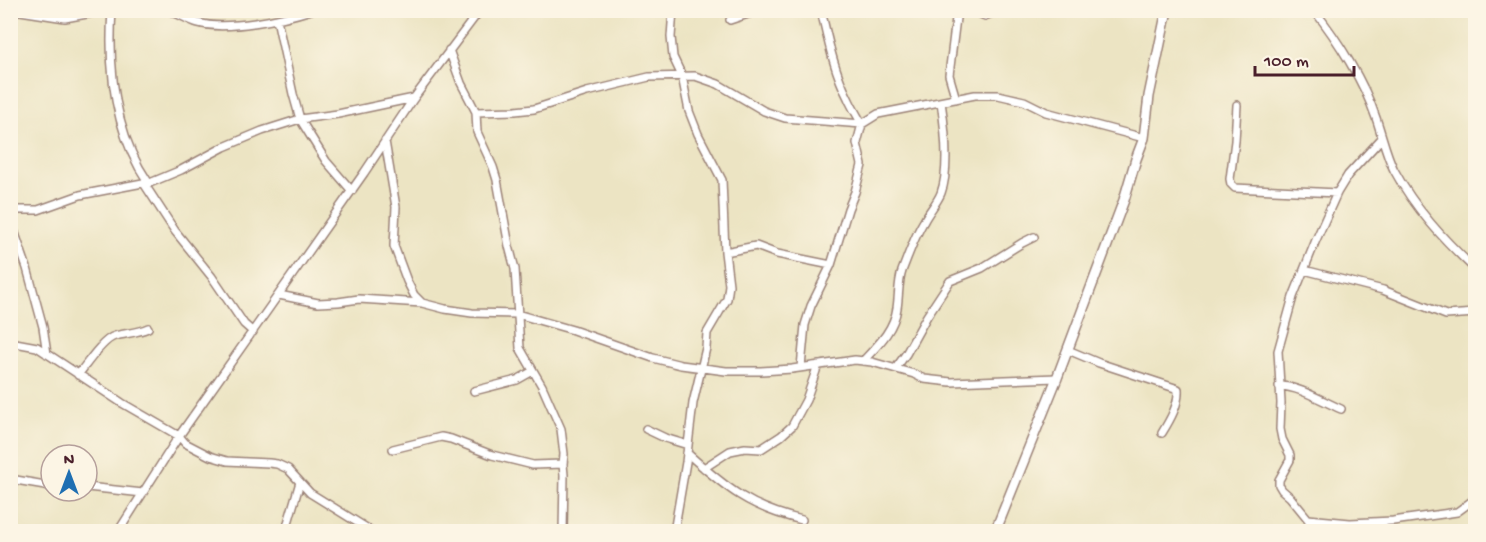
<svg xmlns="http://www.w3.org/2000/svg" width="1486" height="542" font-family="'Gochi Hand',sans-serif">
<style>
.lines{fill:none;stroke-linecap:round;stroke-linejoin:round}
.minor-casing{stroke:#9b8277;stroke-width:10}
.major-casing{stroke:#9b8277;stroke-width:12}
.minor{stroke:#fff;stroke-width:7}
.major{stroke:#fff;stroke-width:9}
</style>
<rect width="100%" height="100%" fill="#fcf5e5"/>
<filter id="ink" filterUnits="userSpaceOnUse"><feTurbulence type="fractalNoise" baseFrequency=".0167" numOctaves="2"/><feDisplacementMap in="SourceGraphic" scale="12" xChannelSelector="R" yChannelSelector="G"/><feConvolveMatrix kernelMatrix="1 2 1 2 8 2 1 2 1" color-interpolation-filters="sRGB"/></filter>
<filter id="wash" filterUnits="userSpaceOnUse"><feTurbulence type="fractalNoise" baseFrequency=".008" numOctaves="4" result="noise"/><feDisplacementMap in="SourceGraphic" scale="24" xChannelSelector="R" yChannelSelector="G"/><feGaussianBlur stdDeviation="1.35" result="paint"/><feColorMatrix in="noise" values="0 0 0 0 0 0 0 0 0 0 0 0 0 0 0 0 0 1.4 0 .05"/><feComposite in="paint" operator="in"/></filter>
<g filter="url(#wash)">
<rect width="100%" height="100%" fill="#ece4c3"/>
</g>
<g filter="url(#ink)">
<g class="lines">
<defs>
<path id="minor" d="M14,10L65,18L108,10
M112,10C108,69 114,132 148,182L145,185L175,231L212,277L244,324L253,332
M168,10C179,14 188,20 198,23C227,31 283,19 311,10
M673,10L671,37L673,57L682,76L689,111L698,134L722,180L725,252L729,285L727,299L707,333L706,348L693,403L686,462L674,532
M971,10L985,16L999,10
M1314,10C1338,40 1364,82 1376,118C1382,135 1386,154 1394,170C1415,209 1444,240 1476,270
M277,19L293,94L300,119L326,161L352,191
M730,20L760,10
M449,50L461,83L476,112L477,132L493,167L497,180L509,246L515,269L520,348L542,386L561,429L564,454L563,464L564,475L563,532
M956,99L949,75L957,10
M1237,105L1235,141L1230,179L1231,184L1235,188L1337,193
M476,112L515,111L534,109L587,92L649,77L695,76L718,84L764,111L785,118L862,124L878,114L975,95H998L1024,101L1046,112L1144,138
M385,141L396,207L394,246L407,281L414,295L422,303L445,309L472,313L517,314L573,330L653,358L681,365L726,371H761L792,369L855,360L872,362L914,374L924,379L951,382L1057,378
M145,185L181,170L224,147L262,131L300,119L338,114L414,98
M10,210H38L80,195L148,182
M10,219L27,268L43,327L47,354
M725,252L756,246L777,254L831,265
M1304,270L1383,290L1446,315L1476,313
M279,295L318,303L338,302L359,299L422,303
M10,342L37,347L122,403L179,436L185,443L210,456L227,461L269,463L277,464L288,469L310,493L373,532
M1068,350L1099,363L1178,389C1179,405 1170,420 1162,433
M863,361C878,345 894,330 897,308C899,296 898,283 902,271C908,256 915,235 924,221C929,211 937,203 941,193C950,169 945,128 941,102
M801,367L805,325L811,306L831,265L848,209L855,192L862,165L857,143L862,124C857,115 852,107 848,98C834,71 828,40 821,10
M896,368L906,354L927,316L950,281L982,268L1022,243L1034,237
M78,375C86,365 103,339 115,336C126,333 137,333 148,328
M1279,386C1299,386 1322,401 1341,409
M474,391L517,380L533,371
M646,429L665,438L688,445
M393,449L441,437L451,439L492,455L533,465L563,464
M687,453C726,488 750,508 802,520
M704,468L730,451L745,448L761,449L781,436L792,426L806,400L818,365
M10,479L51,486
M87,487L143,493
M1308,519L1350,523L1393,521L1457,512L1472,501L1476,497
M118,532L179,436L364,173L414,98L480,10
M288,532V523L300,482
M1314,532L1308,519L1290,497L1282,490L1279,485V480L1290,460V455L1282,439L1280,429L1281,403L1278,351L1293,297L1316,240L1337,193L1348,175L1382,138"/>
<path id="major" d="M995,532L1057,378L1124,200L1136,159L1144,138L1149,96L1167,10"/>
</defs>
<use href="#minor" class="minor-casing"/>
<use href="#major" class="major-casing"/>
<use href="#minor" class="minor"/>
<use href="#major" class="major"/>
</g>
</g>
<rect width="1486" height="542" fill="none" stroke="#fcf5e5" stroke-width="36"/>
<g transform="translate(69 473)"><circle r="28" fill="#fcf5e5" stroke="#b59f9b" stroke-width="1.5"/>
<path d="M0-4.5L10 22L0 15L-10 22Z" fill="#1f6fb2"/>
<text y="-9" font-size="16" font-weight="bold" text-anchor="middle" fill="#4a1f2b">N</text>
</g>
<path d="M1255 66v9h99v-9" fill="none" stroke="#4a1f2b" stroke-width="3"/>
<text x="1264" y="66" font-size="18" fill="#4a1f2b" stroke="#fcf5e5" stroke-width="4.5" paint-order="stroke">100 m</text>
</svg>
